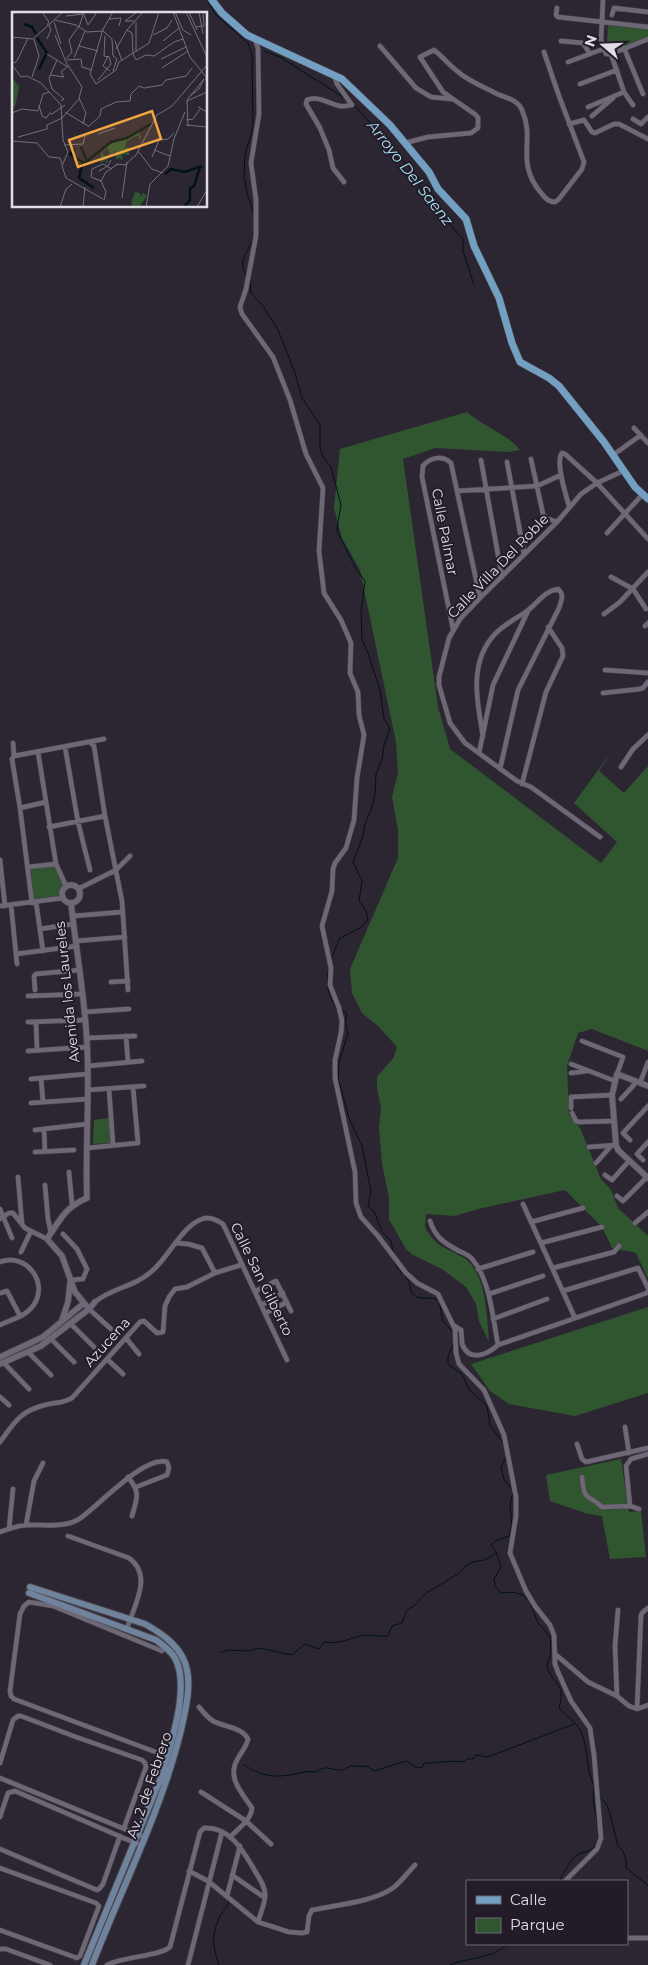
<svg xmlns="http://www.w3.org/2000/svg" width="648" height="1965" font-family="Montserrat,sans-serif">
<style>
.green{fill:#30562f}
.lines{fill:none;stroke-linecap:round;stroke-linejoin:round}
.stream{stroke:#001118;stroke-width:1}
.minor-casing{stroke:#4a454e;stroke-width:5.5}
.tertiary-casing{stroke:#4a454e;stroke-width:7}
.secondary-casing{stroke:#4a454e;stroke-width:8}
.primary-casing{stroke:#4a454e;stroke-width:8}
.minor{stroke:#6e6775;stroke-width:4.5}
.tertiary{stroke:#6e6775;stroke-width:5.5}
.secondary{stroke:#70839c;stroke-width:6}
.primary{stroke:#739fc2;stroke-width:7}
.labels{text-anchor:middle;stroke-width:4;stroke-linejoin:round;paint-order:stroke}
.street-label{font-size:14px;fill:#e1dde5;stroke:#231c28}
.water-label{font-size:15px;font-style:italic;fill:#a7e5f8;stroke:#231c28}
.inset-river{fill:none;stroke:#001118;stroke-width:2.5}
.inset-road{fill:none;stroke:#746f7a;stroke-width:1}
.view{fill:#f2a541;fill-opacity:0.15;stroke:#f2a541;stroke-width:2.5}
.inset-edge{fill:none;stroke:#e1dde5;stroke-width:2.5}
</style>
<rect width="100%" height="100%" fill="#2c2632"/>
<path class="green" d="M608,24L648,29V37L611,52L607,42Z
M467,412C484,427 506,433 520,450L508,452L435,448L403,459L438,707L450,749L601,863L617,842L574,803L612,751L599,771L624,793L648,766V1051L592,1029L578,1033L567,1066L569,1115L580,1128L601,1179L611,1190L618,1208L648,1236V1279L636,1253C628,1250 620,1251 612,1248L602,1227L565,1190L478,1209L455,1216L426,1214L425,1227C438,1250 445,1246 464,1258C487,1273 487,1318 489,1342L479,1321L476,1304L466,1287L442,1269L413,1255L406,1249L389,1219V1198L382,1163L379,1128L381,1107L377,1088V1077L394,1057L397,1047L378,1026L362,1013L352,993L350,969L398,858V830L392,797L398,773L396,742L360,570L342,538L334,508L340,449Z
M56,864L66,886L62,892L63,898L32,903L28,867Z
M109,1118L111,1143L93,1144L94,1120Z
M648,1307V1393L575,1416L509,1404L490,1391L471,1364Z
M621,1459L629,1512L641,1511L646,1557L610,1559L602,1516L588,1514L550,1501L546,1475Z"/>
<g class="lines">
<path class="stream" d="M208,1L215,14L248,43L252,55L253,127L245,155L244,176L247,193L254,214
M264,51L280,57L343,97
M354,105L409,167L427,200L463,239V251L474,285
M247,275C236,263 248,251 254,238
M250,281L251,293L263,306L278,330L294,370L302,398L320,425V447L323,457L331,467L341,505L337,528L338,533L356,569L365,581L361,612L362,640L368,653L380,690L384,719L389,726V731L390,729L384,745L382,760L376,774L375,794L372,807L365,824L363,836L353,862L362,881L359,901L366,911L368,919L363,926L339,939L331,961
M329,968C325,981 328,998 337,1008
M341,1010L347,1014L345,1021L348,1033L339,1063L338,1078L349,1118L362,1146L371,1192L368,1206L375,1213L382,1232L391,1241L393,1252
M393,1259C396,1269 404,1273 409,1282C411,1287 410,1293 415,1296C423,1301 431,1295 439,1301L443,1321L453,1332
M454,1343L448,1356V1364L462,1374L469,1389L487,1406L490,1425L503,1443
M506,1457L501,1468L504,1479L513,1491L510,1506L512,1526L509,1536L496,1541L491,1545L496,1551L501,1567L494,1579L495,1586L501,1593L513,1592L523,1595L530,1602L537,1621L550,1637L551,1651L547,1667C554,1686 566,1683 559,1708C565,1714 574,1721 579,1728C590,1746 584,1768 595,1788
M221,1652L229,1650L249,1651L259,1648L292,1655L305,1644L319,1649L324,1642C341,1644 344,1640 360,1636C369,1634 379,1637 388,1636L392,1626L402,1623L407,1610L414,1606L426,1593L458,1574L465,1566L473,1562L484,1560L494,1555L496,1552
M244,1765C267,1780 281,1777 305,1772C309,1771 313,1772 317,1772C326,1764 330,1770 340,1770C344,1771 347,1767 351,1766C357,1766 361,1767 367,1766L374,1771L406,1761L418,1768L423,1767L424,1763C436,1763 453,1760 463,1762L467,1759H473L476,1755L488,1757L574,1724
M599,1796L606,1803L610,1814L618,1846L623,1851L626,1860V1868L648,1885
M559,1881C564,1873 569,1861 577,1855C583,1851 593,1852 597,1843C603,1829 590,1804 594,1788
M219,1965C213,1947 211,1937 219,1918C222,1911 228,1909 229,1901
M450,1965C468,1957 494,1959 507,1944"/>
<defs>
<path id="minor" d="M603,0L601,40L606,54H611L648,39
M557,8L556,15L558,17L648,27
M612,15L614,8L648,12
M255,39L258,48L259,114L251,163L256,200V236L246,289L240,307L242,314L273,357L290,400L306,454L323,488L319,551L324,593L341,620L351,643L350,673L358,692L359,715L364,735L357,778L354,820L346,848L335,863L333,869L332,891L322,926L331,968L330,985L339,1008L342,1021L341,1033L335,1060V1078L355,1172L356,1203L361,1217L378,1236L406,1273L417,1283L438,1294L455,1329L456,1353L459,1364L484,1390L504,1435L516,1497V1516L510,1553L526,1591L535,1606L550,1625L554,1635L555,1664L558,1672L571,1701L590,1728L594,1755L601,1838L597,1849L565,1881
M561,41L583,43L590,54
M380,46L416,88L431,97L451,99
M624,48L643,94
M611,54L624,92L633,105
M568,62L603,49
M334,75L337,84L352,105C348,105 344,107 340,106C329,104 318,95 307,100L306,104L320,128L329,150L333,168L344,182
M580,84L617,70
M588,107L624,92
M592,116L613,98
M633,119L641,124L648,117
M569,124L584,120L592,132L595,133L614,124H619L648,139
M405,143L428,137L471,133L478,128V118L476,115L443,92L420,57L434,50C442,56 449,65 457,71C468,81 484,87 497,94C507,98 518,100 522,110C536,141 514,162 542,194C546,199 549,202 555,202L559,199L582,169L584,162L559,96L544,52
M634,428L648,443
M613,455L641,435
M531,459L543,514L546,518L557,522
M481,460L502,577
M507,462L524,553
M457,491L537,486L561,475
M569,506C566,495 555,462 562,453L565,454L597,483L648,539
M607,533L642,495
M611,577L633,589L646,609
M604,614L620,602L648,572
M645,626L648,623
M453,629L422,477L423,466C430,457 443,455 451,463L480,598
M605,670L648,673
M603,693L640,689L643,688L648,682
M483,736C477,702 468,661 496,633C505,624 517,618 527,611C538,603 544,591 558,589C565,595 561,601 559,608L518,690L500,769
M90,742L94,746L105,816L122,901L128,990
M13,743L14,756L12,759L20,808L32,903
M65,747L78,822L90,870
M38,752L56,864L66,886
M479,753L493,685L528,611
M14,756L104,739
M621,767L633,749L648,735
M522,784L546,692L563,656L562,648L548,627
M20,808L46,802
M49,827L105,816
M600,837L531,787L517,781L465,743L450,723L439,685V677L449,638L460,619L480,598L557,522L581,494L597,483L623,471
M0,860L5,906
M28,867L56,864
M78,889L116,870L130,856
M36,902L43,951
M11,905L17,964
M0,906L63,898
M73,916L122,912
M40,929L73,924
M76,941L125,937
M16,954L77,946
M111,982L128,981
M35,990L34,976L36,974L79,970
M28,996L82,994
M84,1012L129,1009
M28,1022L85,1020
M36,1022L37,1050
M126,1036L128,1062
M87,1038L135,1036
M582,1041L623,1057L617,1074
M28,1051L87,1047
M571,1064L615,1081
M88,1066L142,1061
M571,1073L587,1071
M41,1078L43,1102
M31,1079L87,1074
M640,1083L648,1062
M109,1089L113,1145
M88,1090L144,1086
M621,1099L633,1086L636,1081
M31,1103L88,1099
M571,1108V1097L612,1095
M572,1113L576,1121L579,1122L614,1121
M44,1129L45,1152
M35,1130L87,1124
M630,1140L623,1133L648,1106
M589,1147L616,1145
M87,1148L138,1143L133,1087
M35,1152L74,1150
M643,1160L637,1154L648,1142
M596,1163L611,1146
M69,1172L72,1204
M605,1175L612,1180L629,1161
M18,1177L22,1224
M45,1185L48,1219L51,1233
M617,1196L623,1201L647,1177
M523,1204L575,1318
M0,1209L12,1238
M0,1219L9,1213H13L25,1228L47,1239
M430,1221C435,1237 444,1243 459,1251C463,1253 469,1255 472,1259C490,1279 493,1319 498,1345
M531,1222L583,1208
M635,1223L648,1212
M63,1234L77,1249L87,1269L83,1279L70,1280
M176,1243L188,1244L202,1248L215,1273
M541,1243L602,1227
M21,1252L31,1231
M0,1262C26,1252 50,1283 33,1306C25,1317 12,1319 0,1325
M553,1268L614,1252L619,1246
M478,1269L533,1252
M256,1291L276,1281L291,1311
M563,1291L638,1268L648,1288
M0,1293L7,1291L20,1316
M489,1294L543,1276
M95,1302C113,1287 133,1288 152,1271C168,1258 182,1226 202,1219C209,1216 217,1220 223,1224L287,1360
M262,1305L283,1293
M89,1309L111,1329
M266,1313L287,1302
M493,1319L547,1299
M71,1324L94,1347
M453,1325L461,1330C462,1334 461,1342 463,1346C471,1363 489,1353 498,1345L647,1293L648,1291
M126,1338L139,1354
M51,1339L74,1362
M28,1352L51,1375
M107,1359L123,1374
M3,1362L29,1389
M0,1397L9,1405
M625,1427L629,1453
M0,1442C14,1423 20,1411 45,1405C55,1402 62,1404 72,1398L140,1322L144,1321L157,1333L163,1332L165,1306L169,1297L175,1289L187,1287L215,1273L241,1265
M577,1444L582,1459L586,1462L648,1448
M128,1477C141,1493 137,1498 132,1516
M582,1477C585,1504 586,1492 602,1507L630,1506
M639,1509L630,1506L626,1466L631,1459L648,1454
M26,1525L34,1481L43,1463
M9,1529L13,1489
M0,1532C8,1529 17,1526 26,1525C44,1524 67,1529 82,1517C100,1504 145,1455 167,1462L169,1468L167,1475L136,1487
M68,1536L129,1558C154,1576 133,1607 127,1629
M162,1651L53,1606L29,1602L24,1606L20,1614L10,1691L11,1696L14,1699L169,1757
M555,1654L588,1682L617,1696L629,1706L637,1709L648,1705
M617,1696L615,1646L618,1610
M199,1707C203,1712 207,1717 213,1721C224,1727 242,1727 248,1739C246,1748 241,1752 237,1760C227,1778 242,1793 252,1808C251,1820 239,1828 230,1837
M637,1709L641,1615L643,1612L648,1608
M0,1763L13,1720L18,1716H21L76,1737L142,1760L145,1763L146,1767L124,1828
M0,1778L144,1837
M201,1792L246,1821L271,1844
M0,1817L8,1793L15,1791L142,1846
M0,1849L97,1890L99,1889L103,1884L120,1836
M0,1868L96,1903L99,1906L80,1956L77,1958L0,1930
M189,1871L208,1881L258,1922L289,1932L302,1933L307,1932L309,1916L312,1910C336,1905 373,1902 393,1888C401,1882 408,1872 415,1865
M232,1875L265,1898
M227,1896L240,1846
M627,1938H648
M0,1949H6L50,1965
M107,1965C121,1957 161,1956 170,1947L200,1832L204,1828C230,1826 244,1852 255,1871C259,1878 266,1887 265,1896C265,1904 260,1914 258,1922
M188,1965L222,1832"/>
<path id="tertiary" d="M62 894a9 9 0 1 1 18 0a9 9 0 1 1-18 0Z
M71,903C76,950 85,997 87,1044C90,1096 85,1147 87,1198C64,1208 61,1219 47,1239L62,1256L75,1292L89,1309
M648,1086L617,1074L612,1095L616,1145L618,1150L648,1178
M62,1320L68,1302L70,1283
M0,1357L43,1337L84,1303
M0,1364L41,1346L89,1309L95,1302"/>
<path id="secondary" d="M30,1587L145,1624C163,1634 183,1648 187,1670C191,1690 185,1711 181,1730C161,1812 122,1887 92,1965
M29,1593L156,1640C163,1645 171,1651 175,1658C191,1688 170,1745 162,1775L84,1965"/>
<path id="primary" d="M212,0L222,13L247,35L342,79L390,125L429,172L438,189L466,219L474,246L499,298L512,343L520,362L549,378L559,386L604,442L635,487L648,499"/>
</defs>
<use href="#minor" class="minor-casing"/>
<use href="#tertiary" class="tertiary-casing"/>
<use href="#secondary" class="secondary-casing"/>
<use href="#primary" class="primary-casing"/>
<use href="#minor" class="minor"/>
<use href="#tertiary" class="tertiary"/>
<use href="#secondary" class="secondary"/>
<use href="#primary" class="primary"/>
</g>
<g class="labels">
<g class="street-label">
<text transform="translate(445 532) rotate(79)" y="5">Calle Palmar</text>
<text transform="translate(498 566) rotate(-46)" y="5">Calle Villa Del Roble</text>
<text transform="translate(67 992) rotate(-96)" y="5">Avenida los Laureles</text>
<text transform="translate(262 1279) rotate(64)" y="5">Calle San Gilberto</text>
<text transform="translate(107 1342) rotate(-48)" y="5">Azucena</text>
<text transform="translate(149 1785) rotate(-71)" y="5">Av. 2 de Febrero</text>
</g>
<g class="water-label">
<text transform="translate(410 173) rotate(52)" y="5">Arroyo Del Saenz</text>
</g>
</g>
<g transform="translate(12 12)">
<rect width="195" height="195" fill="#2c2632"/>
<path d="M0,65L7,75L3,95L0,94ZM126,120L129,125L128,128L126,123L115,129L112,137L114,135L117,136V143L110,142L111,148L106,146L99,154L104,148L103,139L96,146V150L93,152L95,147L89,151V139L94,146L98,141L95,135L93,138L90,140L94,134ZM123,180L128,181L129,185L131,181L135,184L127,195H121L119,191Z" fill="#30562f"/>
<path class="inset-river" d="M12,12L20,15L24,22M25,26L35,41L27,57M69,135L75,149M63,137L58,142L72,151M153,162L159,157L173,160L190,154M82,176L67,166L70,153L99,130L115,126L139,112M172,195L178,188V176L182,174L188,155"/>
<path class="inset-road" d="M30,0L37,10L35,13M161,0L178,45L195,66L193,67M163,0L171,18L179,23M174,0L195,45M177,0L185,18M187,0L191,22M0,1L18,0M72,3L76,13L85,0M54,4L72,2M97,7L109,6L107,14M43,8L64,13L75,20L91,19M122,9H113L125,0M42,10L49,32M124,10V39M67,15L72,0M184,15L192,14L191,0M91,17L78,62L84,72L104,58L107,50L137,31L147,0M90,19L101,0M91,19L100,27L101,44L105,47L101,59M43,23L54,50L70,75L67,86L74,101L71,112M141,23L155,16L160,8M0,25L21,27L51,0M35,27L39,18L37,13M103,29L110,49M151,29L167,16M67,34L86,39M104,37L115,18M35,42L56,55M121,42L124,48L134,43L142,44L162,30L171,27M121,42L120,21L115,18L131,0M92,44L93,24M96,44L91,54L98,59M62,46L73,19M54,47L60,40L57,28L67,14M149,47L174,35M45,48L37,66L40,77L52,87L49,89M55,48L69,47L70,55L80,58M0,52L5,49L16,26M0,53L9,65L15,64L29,71L49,93L51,128L56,140L50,154L54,166L91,187M150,56L176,39M38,63L52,65L49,60L56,54M20,65L27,44L22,27M86,68L99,52L97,45L92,44M175,89L195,80M27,93L30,104L34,106L38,101M186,95L195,100V105M89,97L104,90L118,89L119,82L127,74L132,76L150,73L154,68L174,64L180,56M53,100L76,114M0,101L10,97L26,99L31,82L37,80M38,101L40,102L53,93M50,106L68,86M174,108L181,107L189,96M174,113L195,115M176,114L175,88L192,67L187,77L178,84M76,115L88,104L89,97M86,122L103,116M6,125L35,117V113L50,106M0,129L25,131L37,145L48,146L50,152M52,133L71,132L73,124M142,138L158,144M126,139L140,157L151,161M140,145L147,128L156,127L162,121M104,152L113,153L124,143L145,103L160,94L195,53M87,159L96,154L99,148M89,169L79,165L80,157L91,152L100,157M110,186L115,150M92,188L94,180L89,169L94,160L106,152M48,195L54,177L60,172M71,195L73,175M134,195L138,172L156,154L162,127L173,100M185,195L195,178"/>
<path class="view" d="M140,99L149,127L66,155L57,128Z"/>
<rect width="195" height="195" class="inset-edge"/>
</g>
<rect x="466" y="1880" width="162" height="65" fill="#231c28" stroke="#6f6974"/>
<rect x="476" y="1896" width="25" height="8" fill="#739fc2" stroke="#6f6974"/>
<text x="510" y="1905" font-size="15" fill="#e1dde5">Calle</text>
<rect x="476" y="1918" width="25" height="15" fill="#30562f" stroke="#6f6974"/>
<text x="510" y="1930" font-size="15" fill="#e1dde5">Parque</text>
<g transform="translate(603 45) rotate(289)" stroke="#231c28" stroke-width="4" paint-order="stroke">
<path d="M0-4L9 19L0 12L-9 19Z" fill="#e1dde5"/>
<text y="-8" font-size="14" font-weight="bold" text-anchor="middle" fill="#e1dde5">N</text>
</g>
</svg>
